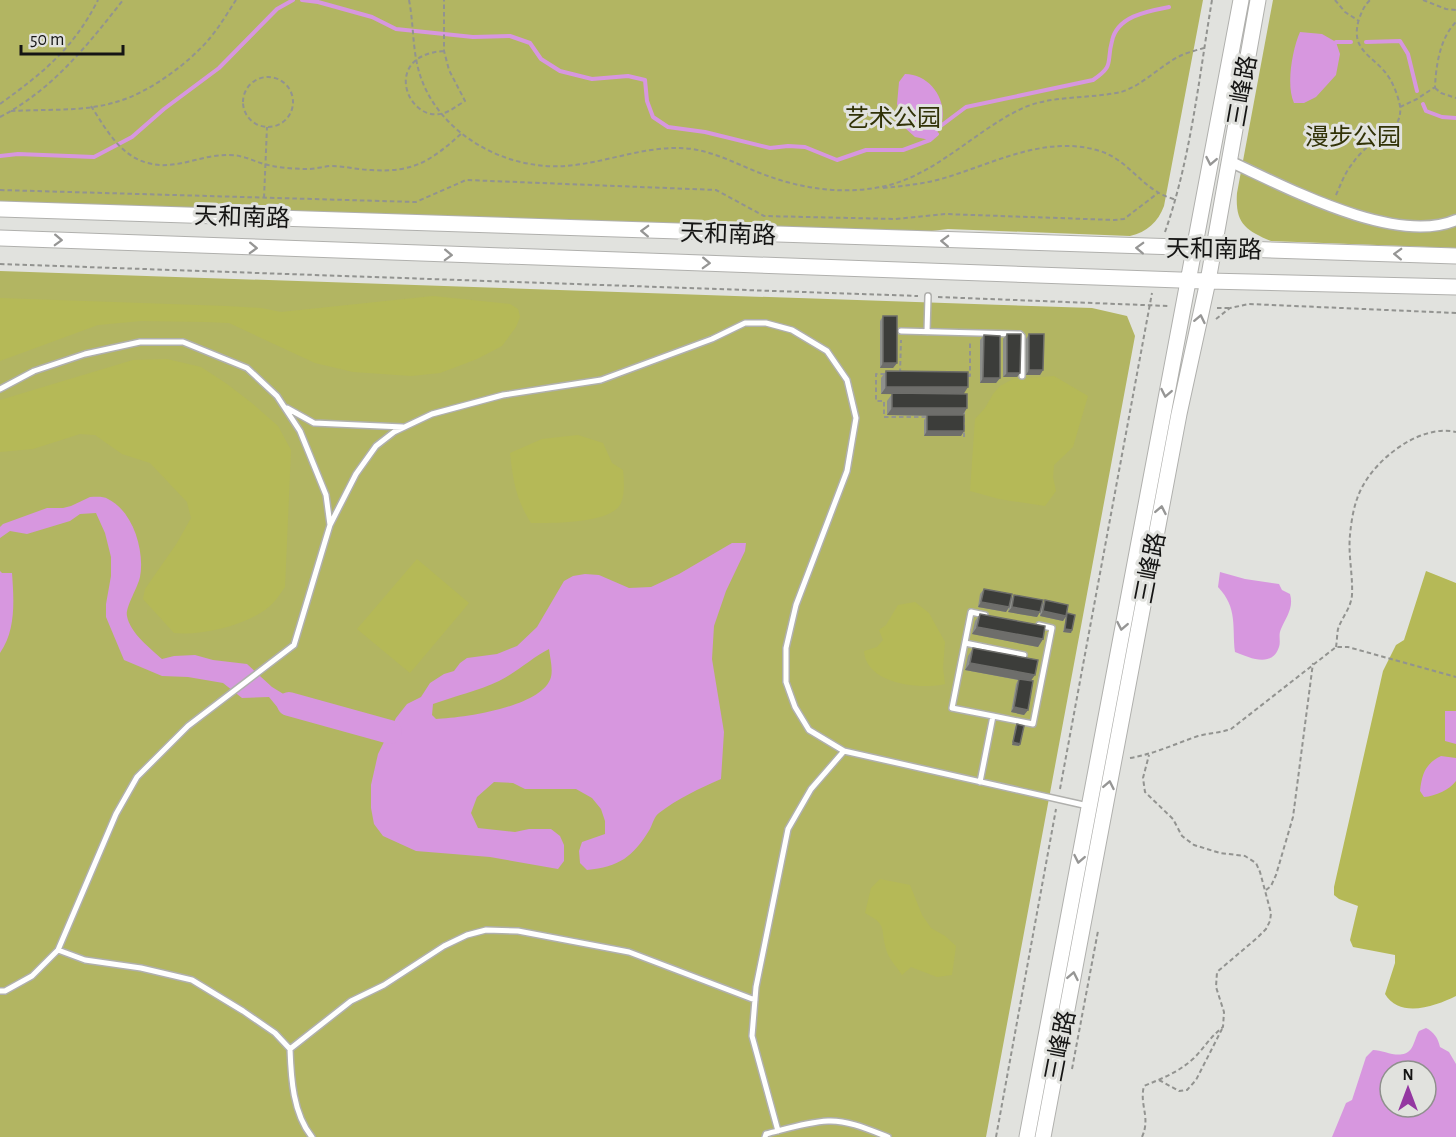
<svg xmlns="http://www.w3.org/2000/svg" width="1456" height="1137" font-family="'Alegreya Sans','Noto Sans SC',sans-serif">
<style>
.green{fill:#b2b562}
.forest{fill:#b5b957}
.water{fill:#d797df;fill-rule:evenodd}
.lines{fill:none;stroke-linecap:round;stroke-linejoin:round}
.stream{stroke:#d797df;stroke-width:4}
.river{stroke:#d797df;stroke-width:24}
.lane-casing{stroke:#b0b0ad;stroke-width:8}
.street-casing{stroke:#b0b0ad;stroke-width:13}
.secondary-casing{stroke:#b0b0ad;stroke-width:17}
.path{stroke:#929390;stroke-width:2;stroke-dasharray:4.5 3;stroke-linecap:butt}
.lane{stroke:#fff;stroke-width:5}
.street{stroke:#fff;stroke-width:10}
.secondary{stroke:#fff;stroke-width:15}
.wall{fill:#8e908c}
.shaded-wall{fill:#6e6e6b}
.building{fill:#3c3d3a;stroke:#6e6e6b;stroke-width:1.5}
.oneway{stroke:#969695}
.labels{text-anchor:middle;stroke-width:6;stroke-linejoin:round;paint-order:stroke}
.street-label{font-size:24px;fill:#151514;stroke:#e1e2de}
.park-label{font-size:24px;fill:#313207;stroke:#e1e2de}
</style>
<rect width="100%" height="100%" fill="#e1e2de"/>
<path class="green" d="M0,0H1203L1164,206C1158,222 1147,232 1130,236L948,229L899,235L0,205Z
M1273,0H1456V248L1271,241C1245,230 1235,223 1237,193Z
M0,271L1092,308L1127,316L1135,336L986,1137H0Z"/>
<path class="forest" d="M433,296L510,304L518,309L520,317L516,327L502,346L477,359L440,373L411,376L353,372L315,363L229,323L206,322L141,321L98,325L0,361V298L226,306L261,308L281,312Z
M167,359L201,367L227,384L253,404L278,426L291,450L285,587C281,592 278,598 273,603C253,624 203,636 174,633L143,599L145,589L177,543L191,518L187,502L150,463L122,454L95,435L80,434L33,449L0,452V400L133,360Z
M1054,376L1088,396L1073,447L1054,465L1053,477L1056,491L1045,506L999,499L970,491L975,419L985,408L993,394L1000,386L1013,379Z
M578,435L603,443L612,463L623,470C624,481 625,493 621,503C612,524 551,523 531,523C516,499 513,481 510,453L542,439Z
M417,559L469,603L410,673L357,629Z
M1426,571L1456,583V996C1436,1006 1400,1019 1385,994L1395,963V955L1353,947L1350,940L1358,906L1339,899L1334,895V887L1383,671L1396,645L1404,640Z
M915,602L929,613L945,642L943,668L945,684C920,690 866,684 864,651L877,647L883,640L879,630L886,625L898,605Z
M880,879L910,885L922,915L931,928L945,936L956,946L952,975L937,977L911,967L902,975C897,967 888,958 886,949C880,928 888,925 865,913L871,888Z"/>
<path class="water" d="M1300,32L1322,34L1336,42L1340,54L1336,75L1316,97L1304,103H1294C1286,86 1292,50 1300,32Z
M905,74C938,74 957,119 930,140L915,137L905,128L897,104L899,82Z
M90,497C96,497 103,496 108,499C133,511 145,551 140,577C138,587 125,608 127,616C130,633 150,648 162,659L174,656L195,655L213,660L247,664L272,687L290,698L288,709L278,708L269,697L242,698L223,683L188,677L162,676L124,660L106,617V604L111,576V557L105,533L96,513L80,514L70,521L27,534L10,531L0,538V527L3,524L47,508H63L71,506Z
M732,543H746L745,551L726,591L714,626L712,659L724,732L721,779C700,788 677,799 659,813C654,817 653,823 650,829C633,857 619,867 587,870L580,863L579,851L582,842L605,834V821L601,809L592,798L576,789H525L513,783L494,782L477,797L471,813L478,828L515,832L529,829H551L560,836L564,845V861L558,869L490,857L416,851L383,836L374,824L371,808V785L378,754L396,718L407,704L421,697L430,683L444,674L454,671L460,663L467,658L497,654L517,646L537,627L564,581L573,576L585,574L599,575L629,588L651,587L679,574ZM549,649C550,657 553,669 551,677C543,707 463,718 436,719L432,715L433,704C455,696 478,691 499,681C517,672 533,657 549,649Z
M0,571L2,573H12C14,601 16,630 0,653Z
M1220,572L1245,579L1279,584L1282,590L1290,594C1294,608 1286,617 1281,629C1278,635 1281,641 1279,647C1272,668 1250,658 1235,652C1232,627 1238,608 1218,587Z
M1445,711H1456V744L1445,741Z
M1441,756L1456,758V781C1449,790 1436,796 1424,797L1420,791C1422,774 1425,764 1441,756Z
M1426,1028C1434,1032 1438,1038 1440,1047L1449,1052L1456,1064V1137H1332L1346,1103L1352,1100L1366,1057L1373,1050C1385,1050 1401,1061 1411,1049C1414,1045 1416,1036 1419,1031ZM1390,1071H1426V1107H1390Z"/>
<g class="lines">
<path class="stream" d="M302,0L318,2L372,17L396,29L473,37L510,36L530,43L541,59L560,71L592,79L628,76L645,80L647,101L653,117L668,127L705,132L770,148L788,146L805,147L837,160L866,150H903L930,140L937,134
M1336,42H1351
M1366,42L1400,41L1408,54L1417,91
M1423,104L1426,111L1442,117L1456,118
M942,125L966,107L1093,80C1115,65 1106,63 1112,41C1117,16 1148,11 1169,7
M0,156L18,154L94,157L132,137L164,109L219,68L277,9L293,0"/>
<path class="river" d="M289,704L390,732"/>
<defs>
<path id="lane" d="M901,331L1020,334L1022,336V376
M927,332L928,296
M0,389L34,371L85,354L140,342H183L247,368L277,396L300,431L326,495L330,525L294,645L188,726L137,777L116,814L58,950L32,976L5,991H0
M287,408L314,423L403,427
M330,525L356,474L376,446L394,432L432,414L503,395L601,380L712,339L745,323H766L792,330L827,351L847,380L856,418L847,471L796,605L786,648V682L795,707L809,730L844,751L1088,806
M985,615L971,612L952,708L993,716
M965,643L1024,655
M980,782L993,716L1033,724L1052,628L1039,625
M58,950L85,960L141,968L192,980L243,1011L275,1033L290,1049C291,1078 293,1114 312,1137
M290,1049L351,1001L384,985L444,946L467,935L486,930L518,931L629,952L755,1000
M778,1131L752,1036L756,987L788,829L811,789L844,751
M765,1137L766,1134C786,1129 807,1122 828,1121C848,1120 870,1130 888,1137"/>
<path id="street" d="M1229,161C1286,187 1395,246 1456,220"/>
<path id="secondary" d="M0,209L1456,256
M0,238L1208,281L1456,287
M1027,1137L1241,0
M1043,1137L1179,414L1208,281L1258,0"/>
</defs>
<use href="#lane" class="lane-casing"/>
<use href="#street" class="street-casing"/>
<use href="#secondary" class="secondary-casing"/>
<path class="path" d="M409,0C414,25 412,50 420,75C440,137 512,174 575,165C615,160 651,144 692,149C719,153 742,167 768,176C801,188 839,194 875,188C932,180 973,131 1023,108C1052,95 1090,99 1121,92C1142,86 1162,64 1182,55C1189,52 1197,50 1204,48
M1335,0L1345,12L1359,21
M1423,0L1446,9L1456,10
M444,51C380,55 408,125 444,113C451,111 458,105 465,101L449,70L444,51V0
M243 102a25 25 0 1 1 50 0a25 25 0 1 1-50 0Z
M1435,88L1441,93L1456,98
M0,104C44,72 73,49 98,0
M91,106C106,129 120,156 148,163C175,171 202,154 229,155C245,155 254,162 268,165C281,168 296,169 309,169C317,169 324,166 332,166C345,166 359,170 372,170C414,173 432,160 462,133
M1400,107L1417,99L1435,87C1436,65 1440,38 1456,22
M11,111C45,109 84,112 116,102C149,93 189,63 210,38C220,26 228,12 236,0
M0,117C52,90 87,46 123,0
M883,188C903,186 922,184 941,179C993,164 1045,134 1100,151C1125,159 1138,181 1159,193C1164,196 1171,198 1176,200
M0,190L416,202L466,180L716,190L764,216L895,219L945,214L1114,220L1124,219L1158,193
M1336,195C1341,184 1345,172 1353,163C1356,158 1361,153 1365,149C1380,137 1403,130 1400,106C1398,95 1392,80 1385,72C1370,54 1350,49 1359,19C1362,11 1364,6 1370,0
M264,198L267,127
M1165,232C1191,158 1199,77 1212,0
M0,264L918,296
M938,297L1169,306
M1217,308H1230
M1216,319L1230,308L1249,304L1456,313
M900,373L901,340
M885,374H876V401H884V417H927
M968,376H970V342
M964,437V412
M1336,647C1337,641 1337,634 1338,629C1342,617 1351,608 1352,595C1353,575 1348,555 1350,535C1351,524 1353,510 1357,499C1368,464 1418,423 1456,432
M1130,758C1154,754 1175,744 1198,736C1209,733 1220,733 1231,729L1336,647H1348L1456,677
M1060,789L1152,293
M1266,890L1271,886L1276,875L1293,817L1313,663
M1072,1069L1098,931
M1159,1080L1179,1091L1187,1090L1196,1080L1222,1029
M996,1137L1056,809
M1142,1137C1151,1117 1139,1105 1144,1086C1163,1078 1179,1072 1194,1058C1204,1048 1211,1036 1223,1027L1224,1012L1216,987L1217,972L1257,938L1266,929L1270,921L1271,913L1260,872L1256,863L1245,856L1220,853L1194,845L1182,836L1173,819L1145,792L1143,778L1149,755"/>
<use href="#lane" class="lane"/>
<use href="#street" class="street"/>
<use href="#secondary" class="secondary"/>
</g>
<path class="wall" d="M883,316L897,363L893,368H880V321Z
M1007,334L1020,373L1017,377H1003V339Z
M1029,334L1043,370L1040,375H1026V339Z
M984,335L1000,378L996,383H980V340Z
M886,371L963,394L967,408L962,415L964,431L961,436H924V420L927,416L887,415V401L892,394H881V378Z
M984,589L1011,599L1014,595L1042,605L1045,600L1066,615L1072,630L1071,633L1063,632L1066,617L1063,621L1040,616V612L1037,617L1008,612L1009,608L1006,612L978,607L980,594Z
M980,614L1043,639L1038,647L972,634L975,621Z
M973,648L1031,681L1028,710L1024,715L1011,712L1016,684L1018,680L965,670L968,656Z
M1017,724L1020,744L1019,746L1012,745L1015,727Z"/>
<path class="shaded-wall" d="M883,363H897L893,368H880Z
M1029,370H1043L1040,375H1026Z
M1007,373H1020L1017,377H1003Z
M983,378H1000L996,383H980Z
M886,387H968L963,395L881,394Z
M892,408H967L962,416L887,415Z
M927,431H964L961,436H924Z
M981,602L1009,607L1006,612L978,607Z
M1012,607L1040,612L1037,617L1008,612Z
M1043,611L1066,616L1063,621L1040,616Z
M977,627L1043,639L1038,647L972,634Z
M1065,629L1072,630L1071,633L1063,632Z
M970,663L1035,675L1030,682L965,670Z
M1014,707L1028,710L1024,715L1011,712Z
M1013,742L1020,744L1019,746L1012,745Z"/>
<path class="building" d="M883,316H897V363H883Z
M1007,334H1021L1020,373H1007Z
M1029,334H1044L1043,370H1029Z
M984,335L1000,336V378H983Z
M886,371L968,372V387H886Z
M892,393L967,394V408H892Z
M927,415H964V431H927Z
M984,589L1012,594L1009,607L981,602Z
M1014,595L1043,600L1040,612L1012,607Z
M1045,600L1068,605L1066,616L1043,611Z
M1067,613L1075,615L1072,630L1065,629Z
M980,614L1045,626L1043,639L977,627Z
M973,648L1038,660L1035,675L970,663Z
M1019,679L1033,681L1028,710L1014,707Z
M1017,724L1024,726L1020,744L1013,742Z"/>
<defs><path id="oneway-chevron" d="M-2-3.5L2.5 0L-2 3.5" fill="none" stroke-width="1.6" stroke-linecap="round" stroke-linejoin="round" transform="scale(1.5)"/></defs>
<g class="oneway">
<use href="#oneway-chevron" transform="translate(1211 161) rotate(101)"/>
<use href="#oneway-chevron" transform="translate(645 231) rotate(-178)"/>
<use href="#oneway-chevron" transform="translate(58 240) rotate(2)"/>
<use href="#oneway-chevron" transform="translate(945 241) rotate(-178)"/>
<use href="#oneway-chevron" transform="translate(253 248) rotate(2)"/>
<use href="#oneway-chevron" transform="translate(1140 248) rotate(-178)"/>
<use href="#oneway-chevron" transform="translate(1398 254) rotate(-178)"/>
<use href="#oneway-chevron" transform="translate(448 255) rotate(2)"/>
<use href="#oneway-chevron" transform="translate(706 263) rotate(2)"/>
<use href="#oneway-chevron" transform="translate(1200 319) rotate(-78)"/>
<use href="#oneway-chevron" transform="translate(1166 393) rotate(101)"/>
<use href="#oneway-chevron" transform="translate(1161 510) rotate(-79)"/>
<use href="#oneway-chevron" transform="translate(1122 626) rotate(101)"/>
<use href="#oneway-chevron" transform="translate(1109 785) rotate(-79)"/>
<use href="#oneway-chevron" transform="translate(1079 859) rotate(101)"/>
<use href="#oneway-chevron" transform="translate(1073 976) rotate(-79)"/>
</g>
<g class="labels">
<g class="street-label">
<text transform="translate(1242 91) rotate(-80)" y="8">三峰路</text>
<text transform="translate(242 217) rotate(2)" y="8">天和南路</text>
<text transform="translate(728 234) rotate(2)" y="8">天和南路</text>
<text transform="translate(1214 249) rotate(1)" y="8">天和南路</text>
<text transform="translate(1150 568) rotate(-79)" y="8">三峰路</text>
<text transform="translate(1060 1046) rotate(-79)" y="8">三峰路</text>
</g>
<g class="park-label">
<text x="893" y="126">艺术公园</text>
<text x="1353" y="145">漫步公园</text>
</g>
</g>
<g transform="translate(1408 1089)"><circle r="28" fill="#e1e2de" stroke="#8f908d" stroke-width="1.5"/>
<path d="M0-4.5L10 22L0 15L-10 22Z" fill="#9437a1"/>
<text y="-9" font-size="16" font-weight="bold" text-anchor="middle" fill="#151514">N</text>
</g>
<path d="M21 45v9h102v-9" fill="none" stroke="#151514" stroke-width="3"/>
<text x="30" y="45" font-size="18" fill="#151514" stroke="#e1e2de" stroke-width="4.5" paint-order="stroke">50 m</text>
</svg>
